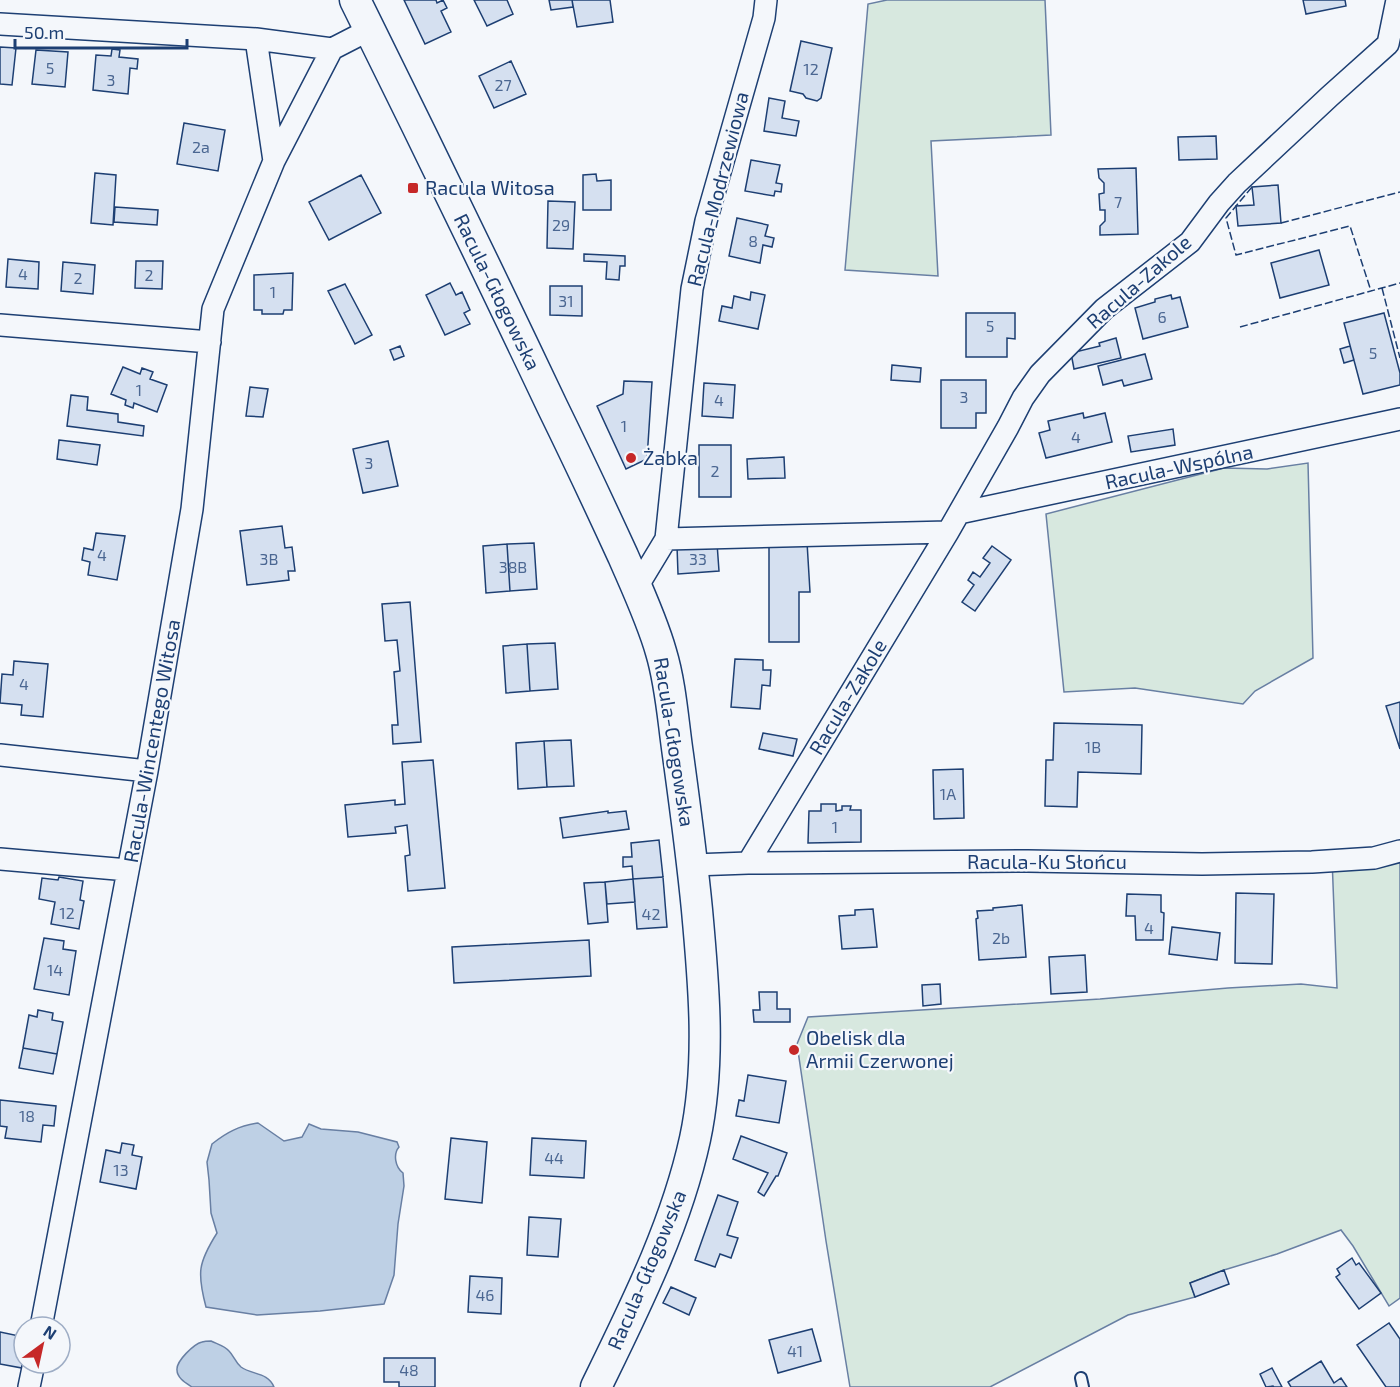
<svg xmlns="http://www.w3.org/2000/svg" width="1400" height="1387" font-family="'Exo 2',sans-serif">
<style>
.green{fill:#d7e8df;stroke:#687fa3;stroke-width:1.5}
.water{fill:#bed0e5;stroke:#687fa3;stroke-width:1.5}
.building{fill:#d5e0f0;stroke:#1d3f73;stroke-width:1.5}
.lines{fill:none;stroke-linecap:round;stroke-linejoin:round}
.lane-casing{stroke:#1d3f73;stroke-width:14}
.street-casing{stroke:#1d3f73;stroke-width:24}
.secondary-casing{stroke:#1d3f73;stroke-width:33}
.lane{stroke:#f4f7fb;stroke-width:10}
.street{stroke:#f4f7fb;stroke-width:21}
.secondary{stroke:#f4f7fb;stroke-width:30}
.fence{stroke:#1d3f73;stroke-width:1.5;stroke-dasharray:8 3;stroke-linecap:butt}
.poi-dot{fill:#c62828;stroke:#f4f7fb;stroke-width:2}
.labels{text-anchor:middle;stroke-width:4.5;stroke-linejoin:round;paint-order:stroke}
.number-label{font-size:16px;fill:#4b6792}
.poi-label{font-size:20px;fill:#1d3f73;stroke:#f4f7fb;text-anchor:start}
.street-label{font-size:20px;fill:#1d3f73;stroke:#f4f7fb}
</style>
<rect width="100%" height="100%" fill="#f4f7fb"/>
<path class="green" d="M887,0H1045L1051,135L931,141L938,276L845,270L868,4Z
M1308,463L1313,658L1255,691L1243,704L1135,688L1064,692L1046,514L1224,468L1267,469Z
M1400,841V1298L1389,1306L1353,1246L1341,1230L1277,1254L1224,1270L1190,1283L1195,1297L1128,1315L990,1387H850L826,1241L797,1044L808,1017L1100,999L1228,988L1301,984L1337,988L1332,858Z"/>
<path class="water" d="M258,1123L284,1141L302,1137L309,1124L321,1129L358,1132L397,1142L399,1147C393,1154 395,1167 403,1173L404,1186L398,1224L394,1275L384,1304L320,1311L257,1315L206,1307C197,1273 198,1263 217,1233L211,1213L209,1180L207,1162L212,1144C227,1132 239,1126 258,1123Z
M211,1341C217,1344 225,1346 229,1351C234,1356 235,1362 241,1367C252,1375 268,1372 274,1387H192C186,1383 177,1378 177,1370C176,1361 194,1344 202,1342C205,1341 208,1341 211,1341Z"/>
<path class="building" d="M404,0H436L437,3L443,0L447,8L441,11L451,32L425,44Z
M474,0H507L513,14L487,26Z
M549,0H572L573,7L551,10Z
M572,0H610L613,22L577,27Z
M1303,0H1345L1346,6L1306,14Z
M801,41L832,48L821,98L817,101L806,98L803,94L790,91Z
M0,47L16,48L12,85L0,84Z
M112,49L120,50L119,57L138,59L137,69L130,68L128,94L93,90L96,55L111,56Z
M36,50L68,52L65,87L32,84Z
M511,61L526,94L494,108L479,76Z
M769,98L785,101L782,118L799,121L796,136L764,131Z
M184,123L225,130L218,171L177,164Z
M1216,136L1217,159L1179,160L1178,137Z
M751,160L780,165L776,183L782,184L781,192L775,191L774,196L745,191Z
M1136,168L1138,234L1100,235V226L1105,221V210H1100L1099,194L1104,193V183L1099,178L1098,169Z
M95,173L116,175L113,225L91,223Z
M596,174L597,181L611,180V210H583V175Z
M361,175L381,213L329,240L309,202Z
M1278,185L1281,223L1238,226L1236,206L1254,205L1252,187Z
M548,201L575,202L573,249L547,248Z
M115,207L158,210L157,225L114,222Z
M737,218L768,225L765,236L774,238L772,247L763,245L760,263L729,256Z
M1319,250L1329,285L1280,298L1271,263Z
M584,254L625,256V266H620L619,280L606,279L607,262L584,261Z
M8,259L39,262L38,289L6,287Z
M136,261H163L162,289L135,288Z
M63,262L95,265L93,294L61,291Z
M293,273L292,310H284L283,314H262V310H254V275Z
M450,283L456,295L462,292L470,310L464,313L470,324L445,335L426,295Z
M345,284L372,335L355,344L328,291Z
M550,286H582V316L550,315Z
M751,292L765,295L758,329L719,321L722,306L732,308L734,296L750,300Z
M1171,295L1172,299L1180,297L1188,327L1143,339L1135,308L1155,302V299Z
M966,313H1015V339L1007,338V357H966Z
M1384,313L1400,373V385L1363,394L1344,323Z
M1116,338L1121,358L1074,369L1071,353L1100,346L1099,343Z
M400,346L404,356L394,360L390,350Z
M1350,346L1354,360L1344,363L1340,349Z
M1145,354L1152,379L1124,386L1122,380L1103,385L1098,366Z
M892,365L921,368L920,382L891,380Z
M123,367L140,374L142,368L153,372L150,379L167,385L157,412L134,403L133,408L125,405L126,400L111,394Z
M941,380H986V413H976V428H941Z
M624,381L652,382L647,459L626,469L597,406L623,394Z
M704,383L735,385L733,418L702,416Z
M250,387L268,389L263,417L246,416Z
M71,395L88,397L87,410L118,414V422L144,426L143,436L67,426Z
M1083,413L1084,418L1105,413L1112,442L1046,458L1039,433L1050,430L1048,421Z
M1173,429L1175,445L1131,452L1128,436Z
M59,440L100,445L97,465L57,459Z
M388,441L398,486L363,493L353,449Z
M699,445H731V497H699Z
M784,457L785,478L748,479L747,459Z
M282,526L285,548L292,547L295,571H288L289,580L247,585L240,531Z
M96,533L125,536L117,580L88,575L90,562L82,560L84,548L93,550Z
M807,542L810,592H799V642H769V543Z
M534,543L537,589L510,591L507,544Z
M717,543L719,571L678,574L677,546Z
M507,544L510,591L486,593L483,546Z
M992,546L1011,560L975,611L962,602L974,585L968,580L973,572L980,577L990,563L983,558Z
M410,602L421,742L393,744L392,725H398L394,672L400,671L397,640L385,641L382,604Z
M555,643L558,689L530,691L527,644Z
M527,644L530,691L506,693L503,646Z
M735,659L763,660V670H771L770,686L762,685L760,709L731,707Z
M14,661L48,664L43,717L21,715L22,705L0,703L2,674L13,675Z
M1400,702V749L1386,706Z
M1054,723L1142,725L1141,774L1078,772L1077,807L1045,806L1046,760H1053Z
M763,733L797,739L793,756L759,749Z
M571,740L574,786L547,787L544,741Z
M544,741L547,787L518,789L516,743Z
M433,760L445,888L408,891L405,856L410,855L407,825L395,827L396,833L348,837L345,805L395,800V805L405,804L402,762Z
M963,769L964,818L934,819L933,770Z
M821,804H836V811L842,810V806H851L850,810H861V842L808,843L809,811H821Z
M608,811V813L626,811L629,829L563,838L560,818Z
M659,840L663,877L633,879L632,866L623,867V857H632L631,843Z
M59,877L83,881L80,900L84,901L79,929L51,924L55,902L39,899L42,878L58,880Z
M663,877L667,927L637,929L633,879Z
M633,879L635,902L607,904L605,882Z
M605,882L608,922L588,924L584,883Z
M1236,893L1274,894L1272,964L1235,963Z
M1127,894L1161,895V912L1164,913L1163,940H1136L1135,916H1126Z
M1022,905L1026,957L979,960L976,919L978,918L977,911L993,910V908Z
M873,909L877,947L842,949L839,916L855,915V910Z
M1172,927L1220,933L1217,960L1169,954Z
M44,938L64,941L63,949L76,951L69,995L34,989Z
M589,940L591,976L454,983L452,947Z
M1085,955L1087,992L1051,994L1049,957Z
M940,984L941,1004L923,1006L922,985Z
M759,992H777V1009H790V1022H754L753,1010H760Z
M38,1010L53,1013L52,1020L63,1022L57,1054L23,1048L29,1015L37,1017Z
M23,1048L57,1054L53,1074L19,1068Z
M748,1075L786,1081L779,1123L736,1116L739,1100L744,1101Z
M0,1100L56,1106L54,1126L43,1125L41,1142L5,1138L7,1127L0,1126Z
M741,1136L787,1153L778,1176H776L764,1196L758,1192L768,1173L733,1159Z
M451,1138L487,1142L482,1203L445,1199Z
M532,1138L586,1141L584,1178L530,1175Z
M122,1143L134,1145L132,1155L142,1157L136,1189L100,1182L106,1150L120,1153Z
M718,1195L738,1202L727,1235L738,1238L731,1258L720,1254L715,1267L695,1260Z
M529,1217L561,1219L558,1257L527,1255Z
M1352,1258L1356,1265L1359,1263L1381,1293L1359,1309L1336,1277L1340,1274L1337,1269Z
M1224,1270L1229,1284L1195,1297L1190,1283Z
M470,1276L502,1278L501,1314L468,1312Z
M671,1287L696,1298L689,1315L663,1303Z
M1389,1323L1400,1339V1387H1386L1357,1345Z
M812,1329L821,1361L778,1373L769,1340Z
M0,1332L24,1337V1355L22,1368L0,1364Z
M384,1358H435V1387H399V1382H384Z
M1321,1361L1334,1383L1341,1378L1347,1387H1291L1288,1382Z
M1272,1368L1282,1387H1274L1273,1386L1266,1387L1260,1374Z"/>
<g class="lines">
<defs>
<path id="lane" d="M1081,1378L1083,1387"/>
<path id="street" d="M0,24L256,39L332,49
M256,39L274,161
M0,325L210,342
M959,513L1400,419
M666,539L948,532
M637,587L666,539L692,289L706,221L764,18L766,0
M0,755L147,771
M0,859L128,870
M748,863L948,532L1008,427L1023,398L1040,374L1104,309L1190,242L1219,203L1237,183L1330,96L1388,44L1397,0
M693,865L748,863L1028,861L1202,864L1312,862L1374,858L1400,851
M41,1327L147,771L192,509L213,309L274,161L332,49L369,30
M29,1387L34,1363"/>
<path id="secondary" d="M355,0C422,135 488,271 553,408C577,457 600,506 623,556C636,586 652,620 661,652C671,685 673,721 678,755C685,806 692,858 697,910C704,986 711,1064 695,1139C676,1226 635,1307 596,1387"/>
</defs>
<use href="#lane" class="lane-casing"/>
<use href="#street" class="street-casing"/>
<use href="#secondary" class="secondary-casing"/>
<use href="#lane" class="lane"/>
<use href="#street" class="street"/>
<use href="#secondary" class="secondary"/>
<path class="fence" d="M1252,187L1226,218L1236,255L1350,226L1371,291
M1281,223L1400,192
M1382,288L1400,358
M1240,327L1400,283"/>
</g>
<g class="poi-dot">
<rect x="407" y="182" width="12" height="12" rx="3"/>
<circle cx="631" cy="458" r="6"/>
<circle cx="794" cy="1050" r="6"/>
</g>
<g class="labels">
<g class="number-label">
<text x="50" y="74">5</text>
<text x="811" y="75">12</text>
<text x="111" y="86">3</text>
<text x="503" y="91">27</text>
<text x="201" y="153">2a</text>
<text x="1118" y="208">7</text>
<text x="561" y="231">29</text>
<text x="753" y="247">8</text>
<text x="23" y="280">4</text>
<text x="149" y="281">2</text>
<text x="78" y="284">2</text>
<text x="273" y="298">1</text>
<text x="566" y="307">31</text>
<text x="1162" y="323">6</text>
<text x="990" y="332">5</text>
<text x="1373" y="359">5</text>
<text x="139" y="396">1</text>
<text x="964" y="403">3</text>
<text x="719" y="406">4</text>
<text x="624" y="432">1</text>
<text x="1076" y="443">4</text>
<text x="369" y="469">3</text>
<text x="715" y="477">2</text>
<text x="102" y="561">4</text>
<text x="269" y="565">3B</text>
<text x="698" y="565">33</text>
<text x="513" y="573">38B</text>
<text x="24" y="690">4</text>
<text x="1093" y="753">1B</text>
<text x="948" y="800">1A</text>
<text x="835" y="833">1</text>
<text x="67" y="919">12</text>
<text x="651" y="920">42</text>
<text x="1149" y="934">4</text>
<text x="1001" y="944">2b</text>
<text x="55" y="976">14</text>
<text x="27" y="1122">18</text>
<text x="554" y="1164">44</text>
<text x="121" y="1176">13</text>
<text x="485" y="1301">46</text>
<text x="795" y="1357">41</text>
<text x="409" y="1376">48</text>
</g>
<g class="poi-label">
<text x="425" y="195">Racula Witosa</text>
<text x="643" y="465">Żabka</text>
<text x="806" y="1045">Obelisk dla<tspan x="806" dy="23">Armii Czerwonej</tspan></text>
</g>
<g class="street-label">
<text transform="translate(718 189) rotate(-76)" y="7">Racula-Modrzewiowa</text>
<text transform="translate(1139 282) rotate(-41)" y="7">Racula-Zakole</text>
<text transform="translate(497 292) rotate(64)" y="7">Racula-Głogowska</text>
<text transform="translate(1179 467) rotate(-12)" y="7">Racula-Wspólna</text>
<text transform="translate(848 697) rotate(-59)" y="7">Racula-Zakole</text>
<text transform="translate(152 741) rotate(-80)" y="7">Racula-Wincentego Witosa</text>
<text transform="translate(674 742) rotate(81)" y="7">Racula-Głogowska</text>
<text x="1047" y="869">Racula-Ku Słońcu</text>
<text transform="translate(647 1270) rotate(-67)" y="7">Racula-Głogowska</text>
</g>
</g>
<g transform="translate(42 1345) rotate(33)"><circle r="28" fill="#f4f7fb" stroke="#9eadc5" stroke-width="1.5"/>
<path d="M0-4.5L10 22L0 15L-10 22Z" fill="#c62828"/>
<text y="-9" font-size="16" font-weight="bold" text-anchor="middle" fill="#1d3f73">N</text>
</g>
<path d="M15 39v9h172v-9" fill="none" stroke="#1d3f73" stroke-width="3"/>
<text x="24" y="39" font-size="18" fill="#1d3f73" stroke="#f4f7fb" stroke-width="4.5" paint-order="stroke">50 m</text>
</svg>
